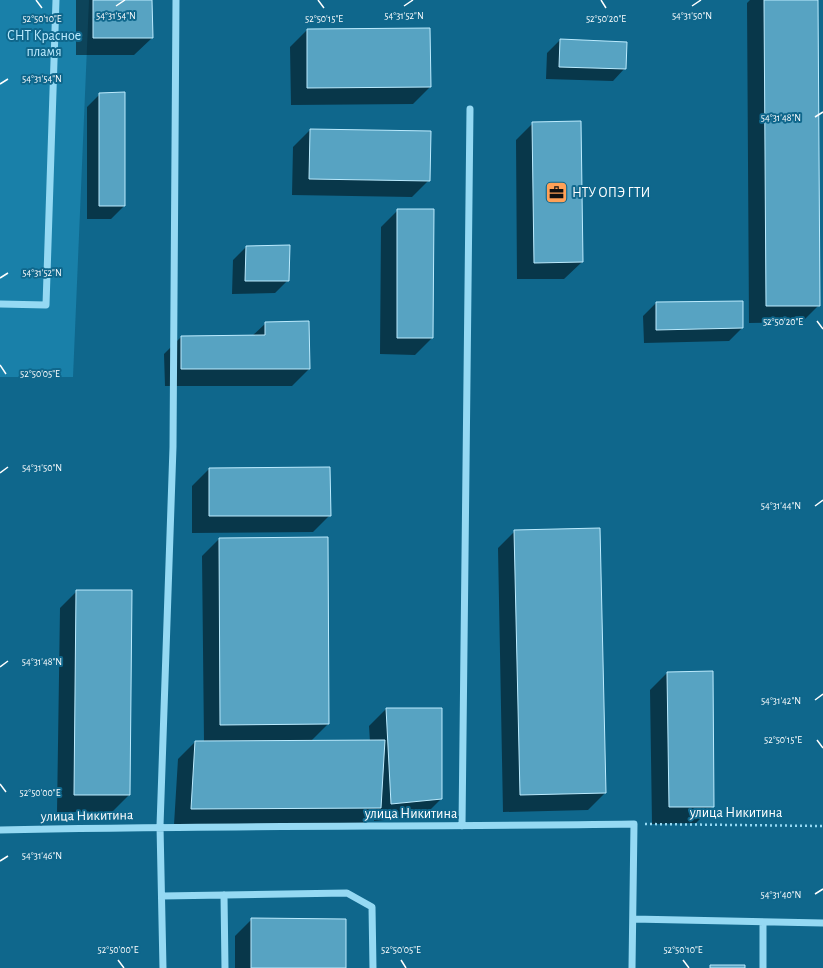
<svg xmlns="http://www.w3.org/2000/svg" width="823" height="968" font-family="'Alegreya Sans',sans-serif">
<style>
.green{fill:#1980a9}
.shadow{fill:#0007}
.building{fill:#57a3c2;stroke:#bcebfe}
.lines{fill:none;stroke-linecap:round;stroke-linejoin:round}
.path{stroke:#95d9f3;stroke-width:2.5;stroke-dasharray:2 3;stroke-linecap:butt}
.minor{stroke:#95d9f3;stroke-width:7}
.ticks{fill:none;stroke:#fff;stroke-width:1.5}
.labels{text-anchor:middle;stroke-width:4;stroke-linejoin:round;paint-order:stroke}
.park-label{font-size:14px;fill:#bcebfe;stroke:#0f678c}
.poi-label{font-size:14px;fill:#fff;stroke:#0f678c;text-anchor:start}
.street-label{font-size:14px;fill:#fff;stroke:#0f678c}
.ticks-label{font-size:10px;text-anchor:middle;fill:#fff;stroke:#0f678c;stroke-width:4;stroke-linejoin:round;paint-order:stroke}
</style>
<rect width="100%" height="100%" fill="#0f678c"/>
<path class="green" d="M0,0H89L73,377H0Z"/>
<path class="shadow" d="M76,0H151L152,38L134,55H76Z
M750,0H817L819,305L802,322L749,323L747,3Z
M307,30L430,87L413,104L291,105L290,47Z
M560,40L625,68L613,81L546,79L547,53Z
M100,94L124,206L111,219H87V107Z
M533,123L582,262L564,279H517L516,140Z
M310,130L429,180L412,197L292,195L293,147Z
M398,210L432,338L415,355L380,354L381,227Z
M246,247L288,280L275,293L232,294L233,260Z
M742,302V328L729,341L644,343L643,316L656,303Z
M266,323L309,369L292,386H165L164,354L181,337L252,336Z
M209,469L330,515L313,532L192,533V486Z
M515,531L605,793L588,810L503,812L498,548Z
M219,539L328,724L310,742H370L369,726L386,709L441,799L424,816L374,821V813L363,824L174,825L178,759L195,742H204L202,556Z
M77,591L129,795L112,812H57L60,608Z
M667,673L713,806L696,823L652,824L650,690Z
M252,919L345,968H235V936Z"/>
<path class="building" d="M93,0H152L153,38H93Z
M764,0H818L820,306H766Z
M430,28L431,87L307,88V29Z
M560,39L627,42L626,69L559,67Z
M125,92V206H99V93Z
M581,121L583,262L534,263L532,122Z
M310,129L431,131L430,181L309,179Z
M397,209H434L433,338H397Z
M290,245L289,281H245L246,246Z
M743,301V328L656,330V302Z
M309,321L310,369H181V336L265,335V322Z
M330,467L331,516H209V468Z
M600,528L606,793L520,795L514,530Z
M328,537L329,724L220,725L219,538Z
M76,590H132L130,795H74Z
M713,671L714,807H669L667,672Z
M386,708H442V799L391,804Z
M385,740L381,808L191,809L195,741Z
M251,918L346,919V968H251Z
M710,965H745V968H710Z"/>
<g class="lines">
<path class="path" d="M645,824L823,826"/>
<path class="minor" d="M0,304L46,305L56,0
M462,826L470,109
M0,830C211,825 423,827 634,824L632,968
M224,895L225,968
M162,896L347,893L372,907L373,968
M633,919L823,923
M763,922V968
M163,968L160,826L173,447L176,0"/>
</g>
<path class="ticks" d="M36,0L42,8M318,0L324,8M601,0L606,8M116,6L125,0M404,6L413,0M692,6L701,0M0,84L8,79M815,117L823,112M0,278L8,273M817,321L823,329M0,365L6,374M0,473L8,467M815,506L823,500M0,667L8,661M815,700L823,694M817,740L823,748M0,784L6,792M0,861L8,856M815,894L823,889M118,960L124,968M401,960L406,968M683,960L689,968"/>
<defs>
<symbol id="office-square" viewBox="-11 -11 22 22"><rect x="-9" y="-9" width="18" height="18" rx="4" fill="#ffa157" stroke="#0f678c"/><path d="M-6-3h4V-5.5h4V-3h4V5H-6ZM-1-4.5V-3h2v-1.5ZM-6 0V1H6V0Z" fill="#111"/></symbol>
</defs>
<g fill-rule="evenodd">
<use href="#office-square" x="544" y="180" width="25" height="25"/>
</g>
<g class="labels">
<g class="park-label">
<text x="44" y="40">СНТ Красное<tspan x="44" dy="16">пламя</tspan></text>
</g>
<g class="poi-label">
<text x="572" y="197">НТУ ОПЭ ГТИ</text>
</g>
<g class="street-label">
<text x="736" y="817">улица Никитина</text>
<text x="411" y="818">улица Никитина</text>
<text transform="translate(87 815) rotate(-1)" y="5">улица Никитина</text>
</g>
</g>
<g class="ticks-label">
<text x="116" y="19">54°31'54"N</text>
<text x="404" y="19">54°31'52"N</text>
<text x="692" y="19">54°31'50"N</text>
<text x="42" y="22">52°50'10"E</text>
<text x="324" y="22">52°50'15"E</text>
<text x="606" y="22">52°50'20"E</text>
<text x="42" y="82">54°31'54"N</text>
<text x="781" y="121">54°31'48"N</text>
<text x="42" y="276">54°31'52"N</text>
<text x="783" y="325">52°50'20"E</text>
<text x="40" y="377">52°50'05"E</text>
<text x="42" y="471">54°31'50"N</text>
<text x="781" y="509">54°31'44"N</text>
<text x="42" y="665">54°31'48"N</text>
<text x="781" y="704">54°31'42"N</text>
<text x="783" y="743">52°50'15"E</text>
<text x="40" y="796">52°50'00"E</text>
<text x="42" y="859">54°31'46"N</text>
<text x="781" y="898">54°31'40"N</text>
<text x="118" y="953">52°50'00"E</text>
<text x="401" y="953">52°50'05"E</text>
<text x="683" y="953">52°50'10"E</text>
</g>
</svg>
